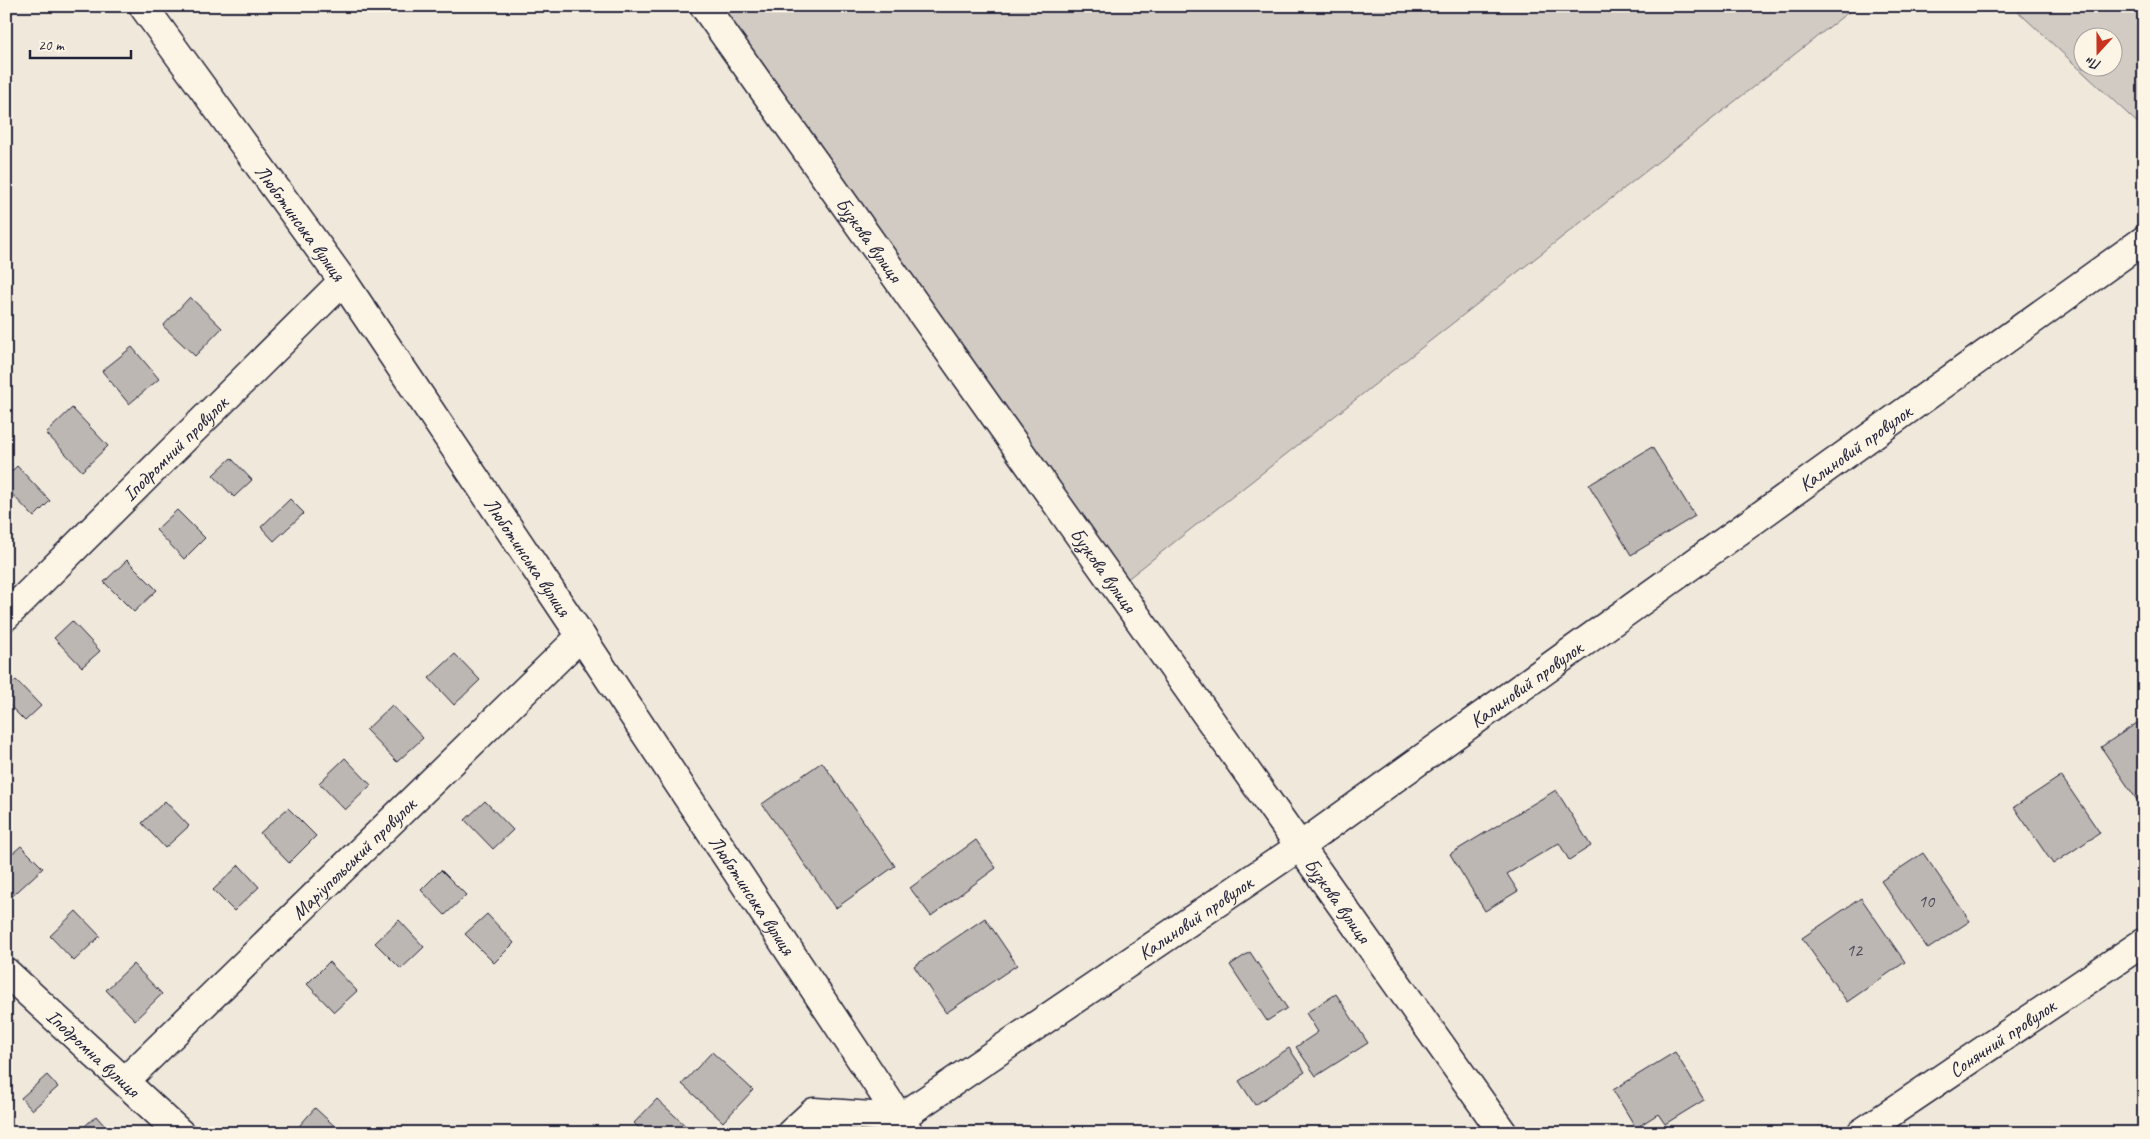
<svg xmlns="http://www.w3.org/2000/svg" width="2150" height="1139" font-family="Caveat,sans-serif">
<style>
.green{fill:#d1cbc3;stroke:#7a767f;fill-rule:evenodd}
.building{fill:#bcb7b3;stroke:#22223b}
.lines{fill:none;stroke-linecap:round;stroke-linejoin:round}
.minor-casing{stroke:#22223b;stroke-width:31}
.minor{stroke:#fcf5e5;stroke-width:28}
.labels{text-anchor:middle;stroke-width:4;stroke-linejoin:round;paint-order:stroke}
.number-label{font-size:18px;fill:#484759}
.street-label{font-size:20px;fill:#22223b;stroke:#fcf5e5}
</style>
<rect width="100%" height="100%" fill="#efe8db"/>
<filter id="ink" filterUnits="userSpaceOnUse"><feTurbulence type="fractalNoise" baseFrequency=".02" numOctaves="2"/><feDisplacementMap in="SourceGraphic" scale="10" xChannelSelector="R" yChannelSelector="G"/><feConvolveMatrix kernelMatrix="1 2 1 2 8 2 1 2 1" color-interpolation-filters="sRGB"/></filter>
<g filter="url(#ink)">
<path class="green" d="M704,6H1856L1116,588Z
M2012,6H2144V129ZM2082,38H2112V68H2082Z"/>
<path class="building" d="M190,297L222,328L195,356L163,326Z
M132,347L159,379L129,404L102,371Z
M72,408L108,446L82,471L46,433Z
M1652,447L1695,516L1631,555L1589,485Z
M231,458L252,480L234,497L213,475Z
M17,466L50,501L34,517L6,488V477Z
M290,499L304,513L274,541L261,527Z
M177,510L205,538L184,559L156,530Z
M127,560L157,590L134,612L104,582Z
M72,621L100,651L82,667L54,638Z
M455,654L480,680L454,705L429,678Z
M16,680L41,706L25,721L6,702V689Z
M392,705L423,738L397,762L366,730Z
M2137,723L2144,733V796L2137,800L2101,747Z
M345,758L371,785L345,810L319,783Z
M822,762L895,866L836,908L762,804Z
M2061,776L2100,833L2053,864L2014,807Z
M1556,790L1591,846L1569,860L1559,843L1507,874L1518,891L1485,911L1450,854Z
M165,801L189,826L165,848L142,823Z
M485,801L513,830L493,849L465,820Z
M288,808L316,836L289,863L260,833Z
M976,840L996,868L931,916L910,888Z
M21,846L43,868L6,902V859Z
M1923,853L1970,921L1928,949L1881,881Z
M239,865L259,887L234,911L213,890Z
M441,870L466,895L445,915L421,890Z
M1861,898L1905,962L1847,1002L1802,938Z
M76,911L100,936L74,961L50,936Z
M487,914L514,943L494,963L465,934Z
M985,918L1017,965L946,1013L914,966Z
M399,920L424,947L401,969L375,943Z
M1250,952L1287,1008L1267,1021L1230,965Z
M329,962L357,991L334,1012L307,984Z
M133,964L162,994L135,1020L106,990Z
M1336,994L1368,1043L1316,1076L1296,1047L1318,1032L1306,1013Z
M1289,1048L1305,1072L1255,1105L1239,1081Z
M712,1052L753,1090L723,1122L682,1084Z
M1675,1052L1704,1100L1665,1124L1658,1114L1636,1128L1613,1090Z
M47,1075L58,1087L32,1110L21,1098Z
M657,1099L691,1131L689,1133H644L634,1123Z
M315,1108L342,1133H293Z
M96,1116L111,1133H77Z"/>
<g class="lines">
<defs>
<g id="minor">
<path id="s1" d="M143,6L343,281L581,636L907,1129"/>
<path id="s2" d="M704,6L1503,1133"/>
<path id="s3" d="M6,616L343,281"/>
<path id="s4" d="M6,972L180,1133"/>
<path id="s5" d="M125,1081L581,636"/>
<path id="s6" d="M791,1133L814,1112L900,1118L1299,847L2144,240"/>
<path id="s7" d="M1861,1133L2144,942"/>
</g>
</defs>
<use href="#minor" class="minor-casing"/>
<use href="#minor" class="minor"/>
</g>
</g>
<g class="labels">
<g class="number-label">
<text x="1926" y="907">10</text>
<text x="1854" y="956">12</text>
</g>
<g class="street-label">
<text dy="7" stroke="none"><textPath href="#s1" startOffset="268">Люботинська вулиця</textPath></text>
<text dy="7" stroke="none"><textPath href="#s2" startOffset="286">Бузкова вулиця</textPath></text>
<text dy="7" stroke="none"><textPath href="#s6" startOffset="1284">Калиновий провулок</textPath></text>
<text dy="7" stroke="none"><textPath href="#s3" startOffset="238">Іподромний провулок</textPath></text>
<text dy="7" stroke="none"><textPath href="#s1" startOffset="672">Люботинська вулиця</textPath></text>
<text dy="7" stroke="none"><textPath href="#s2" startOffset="691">Бузкова вулиця</textPath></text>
<text dy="7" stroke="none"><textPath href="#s6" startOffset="879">Калиновий провулок</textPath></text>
<text dy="7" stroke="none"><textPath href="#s5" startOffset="319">Маріупольський провулок</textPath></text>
<text dy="7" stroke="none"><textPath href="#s1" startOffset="1078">Люботинська вулиця</textPath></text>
<text dy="7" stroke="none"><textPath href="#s2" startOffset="1096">Бузкова вулиця</textPath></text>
<text dy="7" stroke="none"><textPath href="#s6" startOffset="474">Калиновий провулок</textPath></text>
<text dy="7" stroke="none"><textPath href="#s7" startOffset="170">Сонячний провулок</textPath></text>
<text dy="7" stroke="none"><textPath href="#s4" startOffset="119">Іподромна вулиця</textPath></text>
</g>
</g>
<rect width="2150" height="1139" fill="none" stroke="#fcf5e5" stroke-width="25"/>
<rect x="12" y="12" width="2125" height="1114" fill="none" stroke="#22223b" stroke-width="2" filter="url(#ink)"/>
<g transform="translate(2098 52) rotate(201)"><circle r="24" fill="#fcf5e5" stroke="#a5a1a1"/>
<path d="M0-4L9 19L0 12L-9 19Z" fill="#c8321e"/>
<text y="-8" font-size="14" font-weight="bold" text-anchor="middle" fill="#22223b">Пн</text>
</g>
<path d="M30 50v8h101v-8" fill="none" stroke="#22223b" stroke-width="2.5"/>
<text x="38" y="50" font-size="15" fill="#22223b" stroke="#fcf5e5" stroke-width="4" paint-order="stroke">20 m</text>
</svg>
